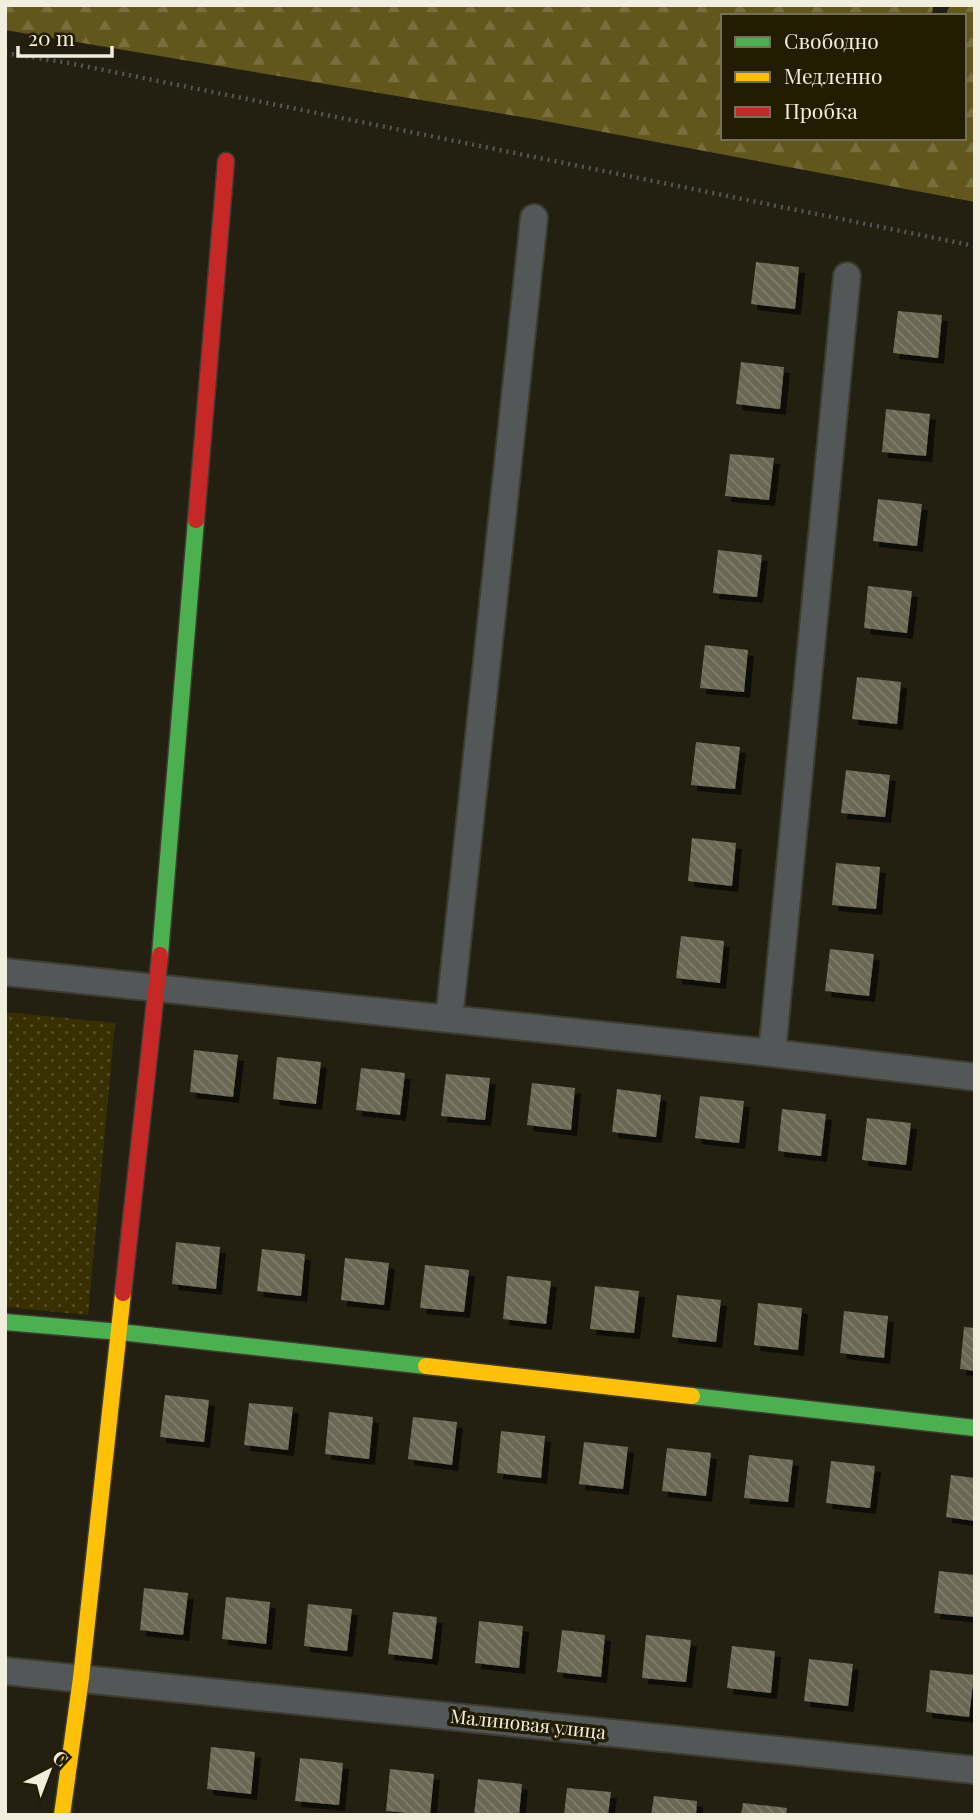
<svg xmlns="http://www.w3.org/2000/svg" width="980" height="1820" font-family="'Playfair Display',serif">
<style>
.forest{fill:url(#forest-firs)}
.park{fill:url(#park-dots)}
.building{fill:url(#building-back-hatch);filter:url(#shadow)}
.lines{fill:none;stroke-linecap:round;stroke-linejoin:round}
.street-casing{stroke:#3e3c30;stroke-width:30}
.fast-casing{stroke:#3e3c30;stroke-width:19}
.slow-casing{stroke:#3e3c30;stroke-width:19}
.jam-casing{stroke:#3e3c30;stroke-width:19}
.path{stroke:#555753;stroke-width:4.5;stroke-dasharray:2 5;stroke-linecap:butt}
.street{stroke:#545758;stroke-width:26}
.fast{stroke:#4caf50;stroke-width:16}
.slow{stroke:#ffc107;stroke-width:16}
.jam{stroke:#c62828;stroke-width:16}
.labels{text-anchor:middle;stroke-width:7;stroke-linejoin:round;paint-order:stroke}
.street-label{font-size:19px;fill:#f2eede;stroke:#221c02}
</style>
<defs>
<pattern id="forest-firs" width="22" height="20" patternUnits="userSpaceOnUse" patternTransform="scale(1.75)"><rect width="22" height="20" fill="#61561c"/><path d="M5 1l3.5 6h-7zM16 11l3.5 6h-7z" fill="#786f3d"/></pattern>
<pattern id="park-dots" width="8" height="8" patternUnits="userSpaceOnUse" patternTransform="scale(1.75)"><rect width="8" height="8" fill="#382f02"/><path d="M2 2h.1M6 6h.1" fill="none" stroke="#554d26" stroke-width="1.8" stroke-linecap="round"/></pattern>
<pattern id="building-back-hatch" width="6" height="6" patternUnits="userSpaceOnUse" patternTransform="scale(1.75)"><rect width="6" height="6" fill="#6b6755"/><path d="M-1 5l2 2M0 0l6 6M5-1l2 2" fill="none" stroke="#817d6d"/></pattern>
<filter id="shadow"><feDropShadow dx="6" dy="6" stdDeviation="0" flood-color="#0009"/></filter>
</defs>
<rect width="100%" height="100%" fill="#232012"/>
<path class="forest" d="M5,5H933L932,16H723V138H964V16H945L950,5H975V202L534,119L5,30Z"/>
<path class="park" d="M5,1012L115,1023L88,1315L5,1307Z"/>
<path class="building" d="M756,262L799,267L795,309L751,304Z
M898,311L942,315L938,358L893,353Z
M741,362L784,367L780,409L736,404Z
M886,409L930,414L926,456L882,452Z
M730,454L774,458L769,500L725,496Z
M878,499L922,504L917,546L873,541Z
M718,550L762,555L757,597L713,593Z
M868,586L912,591L907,633L864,628Z
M705,645L748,650L744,692L700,688Z
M857,677L901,682L897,724L852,719Z
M696,742L740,747L735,789L691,785Z
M846,770L890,775L885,817L841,813Z
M692,838L736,843L732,886L688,881Z
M836,863L880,867L876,909L832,905Z
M681,936L724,941L720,983L676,978Z
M830,949L874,954L869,996L825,991Z
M194,1050L238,1055L233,1097L190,1092Z
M277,1057L321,1062L316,1104L273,1099Z
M361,1068L405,1073L400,1115L356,1110Z
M446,1074L490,1078L485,1120L441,1116Z
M532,1083L575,1088L571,1130L527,1125Z
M617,1089L661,1095L656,1137L612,1132Z
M700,1096L744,1101L739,1143L695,1138Z
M782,1109L826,1114L821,1156L778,1151Z
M867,1118L911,1123L906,1165L862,1160Z
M176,1242L220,1247L216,1289L172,1284Z
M262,1249L305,1254L301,1296L257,1291Z
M345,1258L389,1263L384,1305L341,1300Z
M425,1265L469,1270L464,1312L420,1308Z
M507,1276L551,1281L546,1324L503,1319Z
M595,1286L639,1291L634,1333L590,1329Z
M677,1295L721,1300L716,1342L672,1337Z
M758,1303L802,1308L798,1350L754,1345Z
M844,1311L888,1316L884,1358L840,1353Z
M964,1327L975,1328V1371L960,1369Z
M165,1395L209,1400L204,1442L160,1437Z
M249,1403L293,1407L288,1450L244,1445Z
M329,1412L373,1417L369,1459L325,1454Z
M413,1417L457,1422L452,1465L408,1459Z
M501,1431L545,1436L541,1478L497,1473Z
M584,1442L628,1447L623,1489L579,1484Z
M667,1448L711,1453L706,1496L662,1491Z
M749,1455L793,1460L788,1502L744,1498Z
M831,1461L875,1466L870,1508L826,1503Z
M951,1475L975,1478V1521L946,1517Z
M939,1571L975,1575V1617L934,1613Z
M144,1588L188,1593L183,1635L140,1630Z
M226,1597L270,1602L266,1644L222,1639Z
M308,1604L352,1609L347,1651L304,1646Z
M393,1612L437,1617L432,1659L388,1654Z
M479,1621L523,1626L519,1668L475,1663Z
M562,1630L605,1635L601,1677L557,1672Z
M646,1635L691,1640L686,1682L642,1678Z
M732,1646L775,1651L771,1693L727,1688Z
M809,1659L853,1664L848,1706L804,1701Z
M930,1670L974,1675L969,1717L926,1712Z
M211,1747L255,1752L251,1794L207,1789Z
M300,1758L343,1763L339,1805L295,1801Z
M390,1769L434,1774L430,1815L386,1811Z
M478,1779L522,1784L519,1815H474Z
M567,1788L611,1792L608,1815H564Z
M654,1796L697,1801L696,1815H651Z
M743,1803L787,1808L786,1815H741Z"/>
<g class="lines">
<defs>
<path id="street" d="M5,972L772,1053L975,1077
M449,1019L534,218
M772,1053L847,276
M5,1671L975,1770"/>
<path id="fast" d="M160,955L196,520
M5,1322L120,1332L426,1366
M692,1396L975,1428"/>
<path id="slow" d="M426,1366L692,1396
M62,1815L81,1678L123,1293"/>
<path id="jam" d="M196,520L226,161
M123,1293L160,955"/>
</defs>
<use href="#street" class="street-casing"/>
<use href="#fast" class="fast-casing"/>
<use href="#slow" class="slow-casing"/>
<use href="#jam" class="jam-casing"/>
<path class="path" d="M5,53L69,63L975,246"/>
<use href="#street" class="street"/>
<use href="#fast" class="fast"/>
<use href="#slow" class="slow"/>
<use href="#jam" class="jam"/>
</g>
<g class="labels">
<g class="street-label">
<text transform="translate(528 1724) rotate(6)" y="7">Малиновая улица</text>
</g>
</g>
<rect width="980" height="1820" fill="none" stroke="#f2eede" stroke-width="14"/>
<rect x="721" y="14" width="245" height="126" fill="#221c02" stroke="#75705a" stroke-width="2"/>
<rect x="735" y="37" width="35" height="10" fill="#4caf50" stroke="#75705a" stroke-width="2"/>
<text x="784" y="49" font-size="21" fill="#f2eede">Свободно</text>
<rect x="735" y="72" width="35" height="10" fill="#ffc107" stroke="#75705a" stroke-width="2"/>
<text x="784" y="84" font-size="21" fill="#f2eede">Медленно</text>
<rect x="735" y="107" width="35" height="10" fill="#c62828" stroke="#75705a" stroke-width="2"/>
<text x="784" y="119" font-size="21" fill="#f2eede">Пробка</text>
<g transform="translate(49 1771) rotate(42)" stroke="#221c02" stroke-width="5" paint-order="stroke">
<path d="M0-5L12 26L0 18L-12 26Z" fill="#f2eede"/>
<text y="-10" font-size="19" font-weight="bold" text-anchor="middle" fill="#f2eede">С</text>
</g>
<path d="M18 46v10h94v-10" fill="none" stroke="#f2eede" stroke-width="3.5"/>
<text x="28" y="46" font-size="21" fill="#f2eede" stroke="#221c02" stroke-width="5" paint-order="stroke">20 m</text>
</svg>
